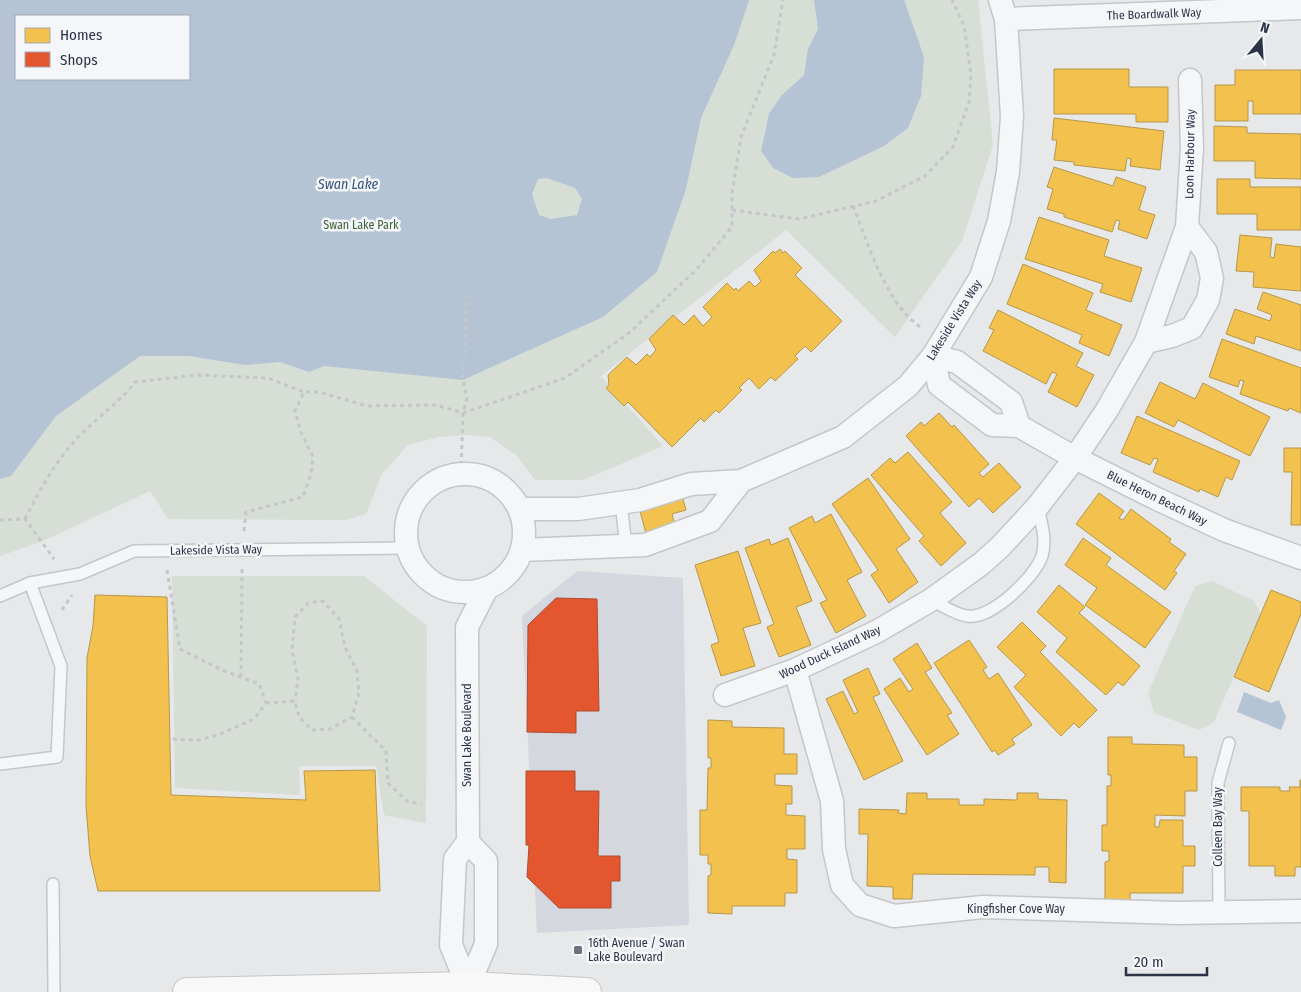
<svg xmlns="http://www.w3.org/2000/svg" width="1301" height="992" font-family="'Fira Sans Condensed',sans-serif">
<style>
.built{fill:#d4d7dd}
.green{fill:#d6ded6;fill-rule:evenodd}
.water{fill:#b4c4d5;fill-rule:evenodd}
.homes{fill:#f2c14e;stroke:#b6974b}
.shops{fill:#e4572e;stroke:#ac4c35}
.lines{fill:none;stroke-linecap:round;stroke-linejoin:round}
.lane-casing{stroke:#c4c6c8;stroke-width:14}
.street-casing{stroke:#c4c6c8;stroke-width:25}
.secondary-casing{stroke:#c4c6c8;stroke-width:30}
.path{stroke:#c5c6ca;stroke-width:3;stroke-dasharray:4 4;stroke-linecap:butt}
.lane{stroke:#f5f6f7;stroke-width:11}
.street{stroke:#f5f6f7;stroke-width:22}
.secondary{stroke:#f8f8f8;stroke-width:28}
.poi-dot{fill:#6c737f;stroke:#f4f6f9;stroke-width:2}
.labels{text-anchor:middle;stroke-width:5;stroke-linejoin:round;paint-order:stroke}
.street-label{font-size:12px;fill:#2b3445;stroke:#f4f6f9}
.park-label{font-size:12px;fill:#3f6138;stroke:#f4f6f9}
.poi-label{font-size:12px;fill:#2b3445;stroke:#f4f6f9;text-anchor:start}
.water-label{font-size:14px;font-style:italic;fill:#34527a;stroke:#f4f6f9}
</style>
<rect width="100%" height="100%" fill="#e6e8ea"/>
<path class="built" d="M577,571L683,578L689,925L537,933L522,616Z"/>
<path class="green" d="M0,0H978L993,145L962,241L895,337L786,230L601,376L663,446L583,480H535L516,455L490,437L468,435L438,437L408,445L382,474L366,514L347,520L168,519L150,491L41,542L0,556ZM16,16H189V79H16Z
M172,576H364L427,626L426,823L384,815L376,766H299L300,795L175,788Z
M1212,581L1254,601L1261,614L1214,722L1199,730L1154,713L1148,693L1195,586Z"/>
<path class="water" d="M0,0H749L734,45L701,118L686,189L657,272L603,317L463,380L324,366L309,372L280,362L245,365L189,356H140L56,416L11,476L0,479ZM16,16H189V79H16ZM547,178L575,188L582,199L577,215L551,219L539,215L532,194L538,179Z
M814,0H904L924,57L921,96L908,128L884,146L819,177L793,178L773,168L761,151L769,114L781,96L804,75L808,49L818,29Z
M1244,692L1271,703L1279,700L1286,717L1281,730L1237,712Z"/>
<path class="homes" d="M1054,69H1129V87H1168V122H1136V114H1054Z
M1235,70H1301V114H1253V101H1248V121H1215V85H1235Z
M1054,118L1164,131L1160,170L1130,166L1131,159L1127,158L1125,171L1074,165V162L1054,160L1057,140H1052Z
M1214,126L1247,127V133L1301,134V179L1255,178V161H1214Z
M1054,167L1113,186L1116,177L1146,187L1139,210L1155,215L1147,239L1118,229L1120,221L1116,220L1112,232L1064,217V214L1047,209L1053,189L1047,187Z
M1217,179H1250V187H1301V230H1257V214H1217Z
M1039,217L1109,240L1104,256L1142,268L1131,302L1100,292L1103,284L1025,259Z
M1240,235L1272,238L1270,257L1274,258L1276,244L1301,247V291L1253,287L1254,272L1236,271Z
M780,249L783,253L785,251L802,268L795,275L842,321L811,352L805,346L795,356L798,359L775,381L771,377L759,389L749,378L739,388L742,390L719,413L716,410L704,422L701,418L672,447L628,402L624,406L606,388L609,385L608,375L627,357L636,365L647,354L650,357L656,350L649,339L673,315L684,325L694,315L703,326L712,317L703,307L727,283L734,290L736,288L738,291L749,281L755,287L761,281L754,270L773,251L775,253Z
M1023,264L1093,293L1086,310L1122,325L1109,356L1079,343L1082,335L1007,304Z
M1263,292L1301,305V351L1256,336L1254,344L1226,334L1235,309L1270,321L1272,315L1257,309Z
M998,310L1083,353L1076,366L1094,375L1077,407L1048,392L1057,374L1052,372L1046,384L983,351L994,330L989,328Z
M1222,339L1301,368V413L1289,408L1288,411L1240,394L1244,381L1240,380L1238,387L1209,377Z
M1160,382L1195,399L1203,383L1270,417L1250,456L1178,420L1174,427L1145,413Z
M939,413L952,427L954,425L989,464L979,473L983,477L999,463L1021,487L993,513L979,498L969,507L906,436L921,422L924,426Z
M1137,416L1240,461L1232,480L1226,477L1218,497L1200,489L1199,492L1153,472L1158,459L1154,458L1150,465L1121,453Z
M1284,448H1301V525H1291L1292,472H1284Z
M908,452L952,502L940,513L966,543L941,566L919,541L924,536L871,475L890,458L895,463Z
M868,478L910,539L896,549L918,582L889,603L871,575L878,570L832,504Z
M681,492L686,510L672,514L676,529L647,537L638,504Z
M1099,493L1124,511L1119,518L1123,520L1131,509L1171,539L1169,542L1186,554L1174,571L1177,573L1165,590L1076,524Z
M831,514L862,572L847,580L866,616L836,633L820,603L827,600L789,528L812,516L815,523Z
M788,538L812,601L796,607L811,645L779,657L767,627L774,624L745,548L769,539L771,545Z
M1083,538L1111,558L1106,565L1171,612L1145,648L1085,605L1097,588L1065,565Z
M738,551L761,623L743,628L755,666L721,676L711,645L719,642L695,565Z
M1059,585L1085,607L1079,613L1140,666L1123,686L1118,682L1106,695L1056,652L1067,638L1037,612Z
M1271,590L1301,602V614L1269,692L1234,677Z
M95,595L167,597L171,795L306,800L304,771L375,770L380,891H98L90,856L86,806L87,658L93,626Z
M1022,622L1046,646L1040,652L1097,710L1079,728L1074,723L1061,736L1014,687L1026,675L997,647Z
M969,640L987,667L983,670L989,679L998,673L1032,725L1012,739L1015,744L998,755L995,750L992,752L934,663Z
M917,643L932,668L925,672L952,713L947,715L959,734L927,755L884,689L900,678L909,692L913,689L893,659Z
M868,668L880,694L873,697L903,761L864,780L826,699L843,691L854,714L858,712L843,680Z
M708,720L732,721V727L784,728V754H797V774H775V785L792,786V804H786V815L805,816V849H787V859L797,860V893H785V906H732V914L708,913V876L711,875V864H708V855H700V810H707L708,768H711V758H708Z
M1108,737H1132V744L1184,745V757H1197V791H1185V816L1155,815V827H1159L1160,820H1183V846H1195V866H1183V893H1130V900H1105V862L1109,861V851H1102V825H1107V786H1111V775H1108Z
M1300,780H1301V867H1295V876H1275V866H1249V811H1241V787H1280V791H1290L1289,787H1300Z
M907,793H927V799H959V805H984V799L1017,800V793H1038V799L1067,800L1066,883L1049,882V867H1035V875L913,874L912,899H893V887L867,886L868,834H859V809L899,810L898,813L906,814Z"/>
<path class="shops" d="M556,598L597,599L599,711H576V733L527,732L528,625Z
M526,771H575V791H599L598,856H620V881H611V908H559L527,877L529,845H526Z"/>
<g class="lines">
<defs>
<path id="lane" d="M621,503L626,546
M0,596L30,583L80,574L134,551L408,548
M931,600C942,605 956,615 967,616C991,620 1035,577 1042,556C1047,539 1041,523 1038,506
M0,764L57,757L61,666L30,583
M53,884L54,992
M1219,912L1218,783L1229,743"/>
<path id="street" d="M1006,19L1301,8
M1146,342L1172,336L1192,328L1208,300L1212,278L1206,252L1187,227
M1019,426L1011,402L957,362L933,356L939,385L992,425L1019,426L1075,458L1155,498L1224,530L1301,558
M406 533a59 59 0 1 1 118 0a59 59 0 1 1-118 0Z
M519,509H578L640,500L691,484L741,481L843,437L908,386L933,356L981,277L999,221L1008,172L1012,116L1006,19L1000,0
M522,550L645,545L710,521L741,481
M795,670L832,801L834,849L842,885L860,905L894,916L983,907L1177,913L1301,911
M725,695L795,670L876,632L931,600L981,564L1000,547L1038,506L1075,458L1107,410L1146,342L1187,227L1192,148L1190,80
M468,842L486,861V944L468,986
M468,986L451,945L455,859L468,842L467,627L487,588"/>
<path id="secondary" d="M187,992L468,986L587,992"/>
</defs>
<use href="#lane" class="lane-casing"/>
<use href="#street" class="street-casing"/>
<use href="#secondary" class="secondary-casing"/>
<path class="path" d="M853,206C869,245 886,305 922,328
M732,210L799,219L876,201L925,176L953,147L969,102L971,75L964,26L952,0
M461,473L463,413L467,398L463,380L467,294
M25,519C38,493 53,466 72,444C91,421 117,406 135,382L197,375L268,378L304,392
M0,520L25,519L54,559
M244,531L246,512L303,497L311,474L313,457L301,432L295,411L304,392H319L367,406L436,405L463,413L565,378L629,333L697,269L732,227V194L741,137L774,55L783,0
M167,570L180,649L222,670L259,684L266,703L254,719L218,735L198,740L170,739
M62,610L72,595
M241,677L242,569
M266,703L295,701L299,717L312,730L330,729L352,717L359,693L357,671L345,647L339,619L323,601L308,603L295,617L292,649L298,679L295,701
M352,717L386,751L388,783L407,801L421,804"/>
<use href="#lane" class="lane"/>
<use href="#street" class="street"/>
<use href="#secondary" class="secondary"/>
</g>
<rect class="poi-dot" x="573" y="945" width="10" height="10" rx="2.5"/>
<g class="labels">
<g class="street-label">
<text transform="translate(1154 14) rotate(-2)" y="4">The Boardwalk Way</text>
<text transform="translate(1190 154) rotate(-89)" y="4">Loon Harbour Way</text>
<text transform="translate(954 320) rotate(-58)" y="4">Lakeside Vista Way</text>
<text transform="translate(1157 498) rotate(26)" y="4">Blue Heron Beach Way</text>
<text transform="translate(216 550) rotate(-1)" y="4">Lakeside Vista Way</text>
<text transform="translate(830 652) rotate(-25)" y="4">Wood Duck Island Way</text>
<text transform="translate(467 735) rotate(-90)" y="4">Swan Lake Boulevard</text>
<text transform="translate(1218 827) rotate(-90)" y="4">Colleen Bay Way</text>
<text x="1016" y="913">Kingfisher Cove Way</text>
</g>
<g class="park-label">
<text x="361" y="229">Swan Lake Park</text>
</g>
<g class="poi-label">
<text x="588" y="947">16th Avenue / Swan<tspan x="588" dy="14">Lake Boulevard</tspan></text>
</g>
<g class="water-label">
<text x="348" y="189">Swan Lake</text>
</g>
</g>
<rect x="15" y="15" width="175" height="65" fill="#f4f6f9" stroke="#a4a8b1"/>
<rect x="25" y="28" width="25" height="15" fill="#f2c14e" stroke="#a4a8b1"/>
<text x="60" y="40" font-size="15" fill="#2b3445">Homes</text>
<rect x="25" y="52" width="25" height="15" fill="#e4572e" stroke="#a4a8b1"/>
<text x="60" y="65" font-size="15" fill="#2b3445">Shops</text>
<g transform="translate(1261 40) rotate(18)" stroke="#f4f6f9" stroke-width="4" paint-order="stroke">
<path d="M0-4L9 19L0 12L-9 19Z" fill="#2b3445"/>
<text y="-8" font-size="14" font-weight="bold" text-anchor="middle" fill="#2b3445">N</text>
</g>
<path d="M1126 967v8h81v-8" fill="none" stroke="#2b3445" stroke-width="2.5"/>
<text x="1134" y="967" font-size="15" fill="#2b3445" stroke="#f4f6f9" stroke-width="4" paint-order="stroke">20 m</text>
</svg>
